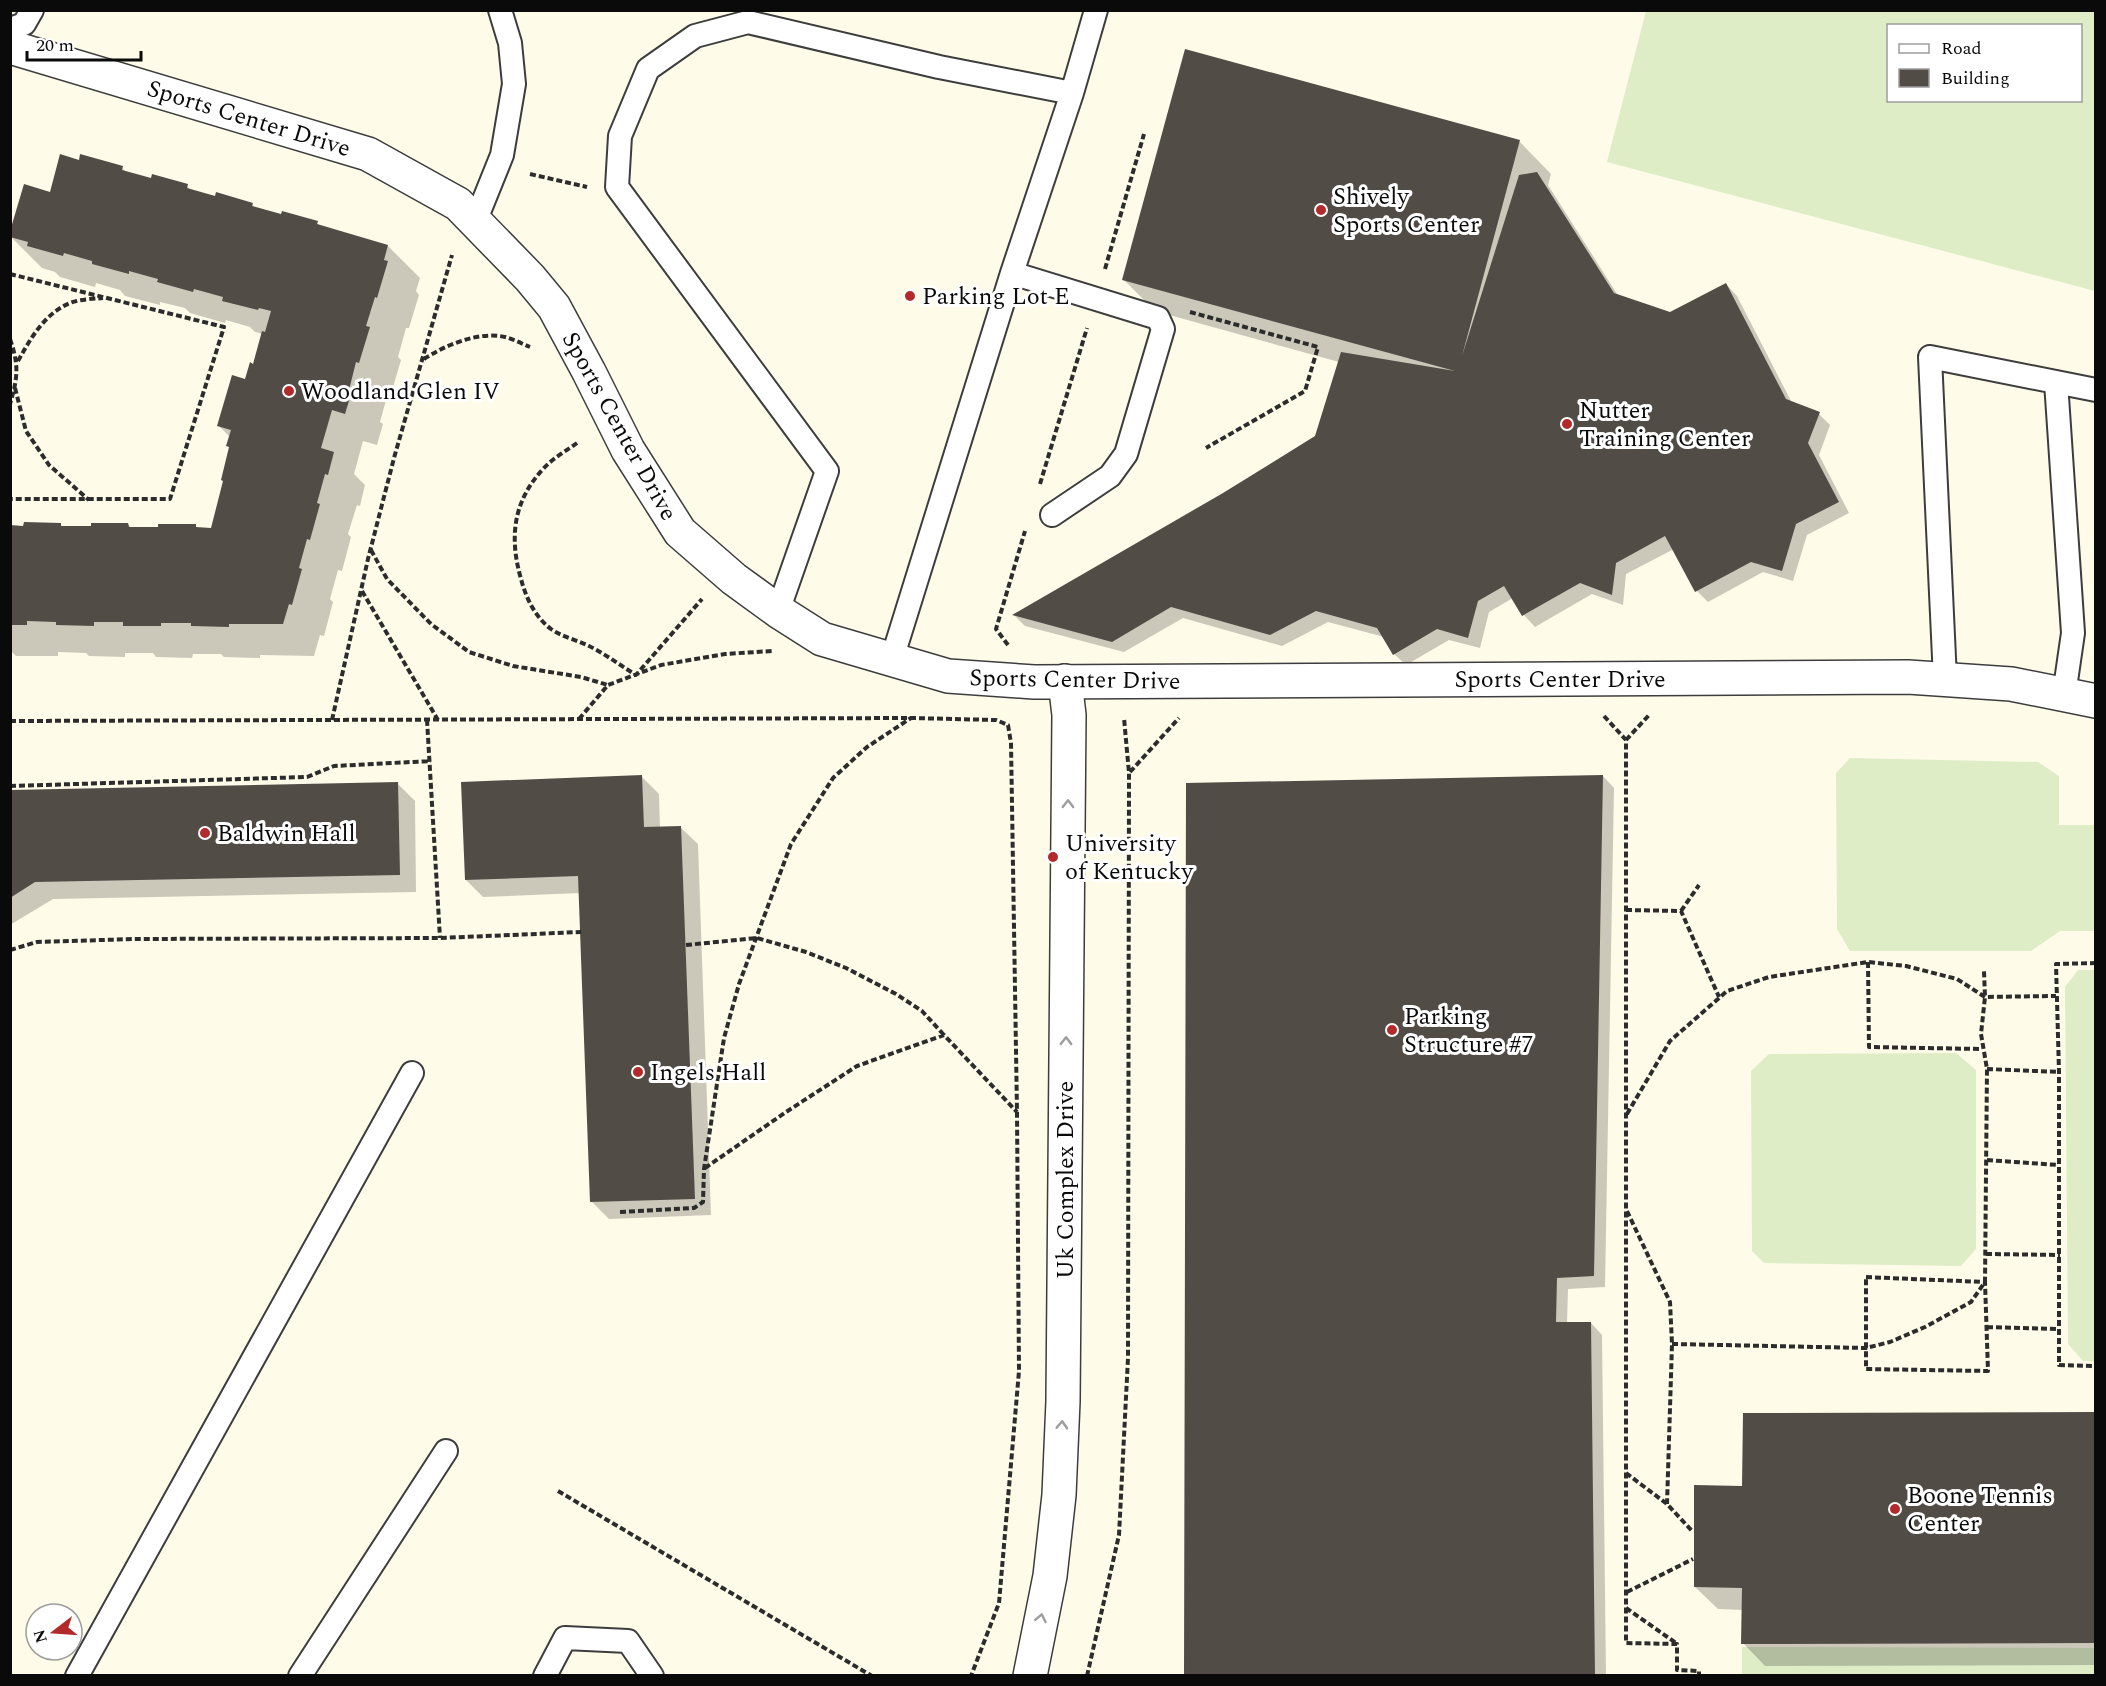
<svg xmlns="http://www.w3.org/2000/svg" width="2106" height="1686" font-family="Spectral,serif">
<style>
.pitch{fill:#deedc6;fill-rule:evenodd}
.shadow{fill:#0003}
.building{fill:#524c47}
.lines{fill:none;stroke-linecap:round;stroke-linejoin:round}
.service-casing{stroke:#3d3d3d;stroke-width:26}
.minor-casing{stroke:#3d3d3d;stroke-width:36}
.path{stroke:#2c2c2c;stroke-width:4;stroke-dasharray:6 3;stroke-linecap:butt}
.service{stroke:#fff;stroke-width:22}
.minor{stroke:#fff;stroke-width:33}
.oneway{stroke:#9d9d9d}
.poi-dot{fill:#b22a2c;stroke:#fff;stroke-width:2}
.labels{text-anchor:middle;stroke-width:6;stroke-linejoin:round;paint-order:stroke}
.street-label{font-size:24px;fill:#0a0a0a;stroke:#fff}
.poi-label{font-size:24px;fill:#0a0a0a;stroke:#fff;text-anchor:start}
</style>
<rect width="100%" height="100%" fill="#fefbe9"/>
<path class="pitch" d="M1646,11H2095V291L1607,162ZM1888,26H2080V100H1888Z
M1850,758L2038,762L2059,776V825H2095V931H2060L2031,951H1850L1837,929L1836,773Z
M2078,970H2096L2095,1361H2083L2068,1344L2065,987Z
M1956,1053L1976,1070V1249L1961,1266L1764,1263L1752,1251L1751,1071L1769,1054Z
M1742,1647L2095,1648V1675H1742Z"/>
<path class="shadow" d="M1520,142L1551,174L1548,185L1619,297L1670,313L1726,284L1737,296L1792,403L1819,414L1830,425L1819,455L1849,513L1807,535L1793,581L1763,572L1708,602L1697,591L1674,549L1626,574L1623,605L1592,594L1535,627L1524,615L1513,598L1489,612L1480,648L1449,640L1406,665L1394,654L1384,637L1328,622L1282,646L1183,618L1124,652L1025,626L1014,615L1224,494L1316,437L1339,362L1155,311L1123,279Z
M80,162L122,168L127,173L152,180L187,186L192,191L252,204L256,209L317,223L321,227L388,246L420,278L416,291L419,295L409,328H406L398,357L401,360L391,394L388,393L380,422L383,424L377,445L363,441L354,474L365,485L360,506L357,505L348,534L351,537L342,571L338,570L330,599L333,602L324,636L320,635L314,656L260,655V658L224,657L221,654H193L192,658L156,657L153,653H125V657L89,656L86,653L58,652V656H16L10,650V527L60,524L63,527L92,528L128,524L131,528L195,526L198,529H212L225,482L231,448L230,437L219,426L254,366L263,334L255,332L250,327L226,320L225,323L190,313L185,308L160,302V305L125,296L120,290L96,283L95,287L60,277L55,272L42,268L10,236Z
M1603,776L1614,788L1605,1287L1568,1289L1567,1324L1591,1323L1602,1335L1606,1676H1186Z
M642,777L659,794L660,828L680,827L698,844L711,1215L609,1219L592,1202L580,893L483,897L466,880Z
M398,784L415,801L416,892L53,899L10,925V791Z
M2096,1413V1665L1765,1666L1743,1643V1610L1718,1609L1695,1587L1743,1487Z"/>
<path class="building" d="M1185,49L1520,140L1462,356L1519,175L1537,172L1614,293L1670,312L1726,283L1786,399L1820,412L1808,443L1839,502L1796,524L1782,571L1751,562L1695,592L1665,536L1616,563L1612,595L1580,583L1522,616L1504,586L1478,601L1468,638L1437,629L1393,655L1377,628L1316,611L1270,635L1171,607L1112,642L1012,615L1223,493L1315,436L1341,352L1455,371L1122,280Z
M60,154L79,160L80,154L123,166L122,170L151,178L152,174L188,184L187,188L215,196L216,192L253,203L252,206L281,214L282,211L318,221L317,224L388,245L384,260L388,261L377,298L375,297L366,326L370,327L359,363L356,362L349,390L352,391L345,414L332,410L321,448L334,452L328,475L325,474L317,503L320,504L310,540L307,539L299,568L302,569L292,605L289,604L283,624H229V627L191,626V623H161V626H123V622H94V626L56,625V622L27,621V625H10V525L23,526L24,522L61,523V526H91V523H128L129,527H158V524H196V527L211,528L223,481L221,480L229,447L226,446L231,430L217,426L232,375L245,379L250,362L253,364L262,331L265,332L271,311L259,308L258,310L222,301L223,297L194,289L193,292L157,282L158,279L129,271V274L92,264V261L64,253L63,256L27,246L28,242L10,237V231L24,184L50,192Z
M642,775L644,827L681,826L695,1199L590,1202L578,876L465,880L461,782Z
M1603,775L1594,1276L1557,1278L1556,1322H1591L1595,1676H1184L1186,783Z
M398,782L400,875L35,882L10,898V790Z
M2096,1412V1643L1741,1644L1742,1588L1694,1587V1485L1742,1486L1743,1413Z"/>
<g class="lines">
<defs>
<path id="service" d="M10,29L24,24L32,10
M475,222L502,155L514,84L510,43L500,10
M1012,273L1158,318L1163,329L1126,454L1110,476L1052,515
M2056,382L2073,633L2064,695
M778,611L827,471L617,187L620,136L648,69L695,36L748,22L939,67L1072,93
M892,659L1012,273L1072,93L1096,10
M1945,679L1930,357L2096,390
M77,1676L412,1073
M300,1676L446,1451
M545,1676L565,1638L628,1641L652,1676"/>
<path id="minor" d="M10,47L368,154L458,204L530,278L554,307L589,372L628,450L680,532L734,579L778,611L822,639L948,676L1034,682L1908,677L2011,684L2096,701
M1030,1676L1050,1576L1059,1495L1063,1401L1069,715L1065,681"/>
</defs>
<use href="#service" class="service-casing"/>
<use href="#minor" class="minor-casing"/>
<path class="path" d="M530,174L587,187
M1105,269L1144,134
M10,274L224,327L170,499H10
M1190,312L1318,347L1305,391L1206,448
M10,339C19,365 18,377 10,404
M424,359C444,346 474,333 499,336C510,337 520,343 530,347
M18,361C31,338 44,314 70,303C80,299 93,299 103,298
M15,388L26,431L49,465L89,500
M577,443C566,451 553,458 544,468C513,501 509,537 521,579C526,598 535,617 551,629C562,637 577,640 589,646C605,654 620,665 636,675L702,599
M1040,484L1087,328
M371,550L387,579L431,624L469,652L513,666L581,677L608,685
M362,591L438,720
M1008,645L996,629L1025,531
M1604,716L1626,740V1643L1677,1644V1670L1699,1671V1676
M579,719L608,685L661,665L725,654L772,651
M332,720L368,559L394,458L452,255
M427,720L440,938
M10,721L911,718L996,720L1008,725L1011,743L1017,1112L1019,1371L999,1603L971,1676
M1626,740L1650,714
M1130,772L1179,718
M10,786L307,777L334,766L431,761
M1626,910L1681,911L1719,997
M1681,911L1699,885
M686,945L757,938L806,952L846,968L896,994L922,1011L944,1035
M10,950L37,942L135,939L440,938L581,932
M1868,962L1869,1047L1982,1049
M2096,963L2056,964L2059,1072V1365L2096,1366
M1987,1069L2059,1072
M1627,1114L1670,1041L1727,991L1769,977L1868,962L1906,966L1957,979L1985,997L2056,996
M1987,1160L2058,1165
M705,1168L786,1112L857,1066L944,1035L1017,1112
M1627,1211L1670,1302L1672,1344L1667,1504
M620,1212L694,1208L703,1202L704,1169L724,1038L739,984L791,844L833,778L867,747L911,718
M1986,1254L2060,1255
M1866,1277L1985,1282L1988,1371L1866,1369Z
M1987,1327L2058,1329
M1672,1344L1866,1348L1890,1342L1925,1327L1971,1302L1985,1282L1987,1069L1981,1034L1985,997L1984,971
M1626,1473L1667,1504L1693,1532
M558,1491L872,1676
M1627,1592L1693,1559
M1626,1608L1676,1643
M1087,1676L1119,1535L1128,1358L1129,773L1124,718"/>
<use href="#service" class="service"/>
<use href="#minor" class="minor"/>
</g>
<defs><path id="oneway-chevron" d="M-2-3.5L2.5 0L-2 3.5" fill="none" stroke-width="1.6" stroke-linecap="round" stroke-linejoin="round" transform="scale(1.5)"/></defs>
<g class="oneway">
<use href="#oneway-chevron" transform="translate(1068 804) rotate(-89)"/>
<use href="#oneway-chevron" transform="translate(1066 1041) rotate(-89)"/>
<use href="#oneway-chevron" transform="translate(1062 1425) rotate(-87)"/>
<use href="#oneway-chevron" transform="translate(1041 1618) rotate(-78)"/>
</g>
<g class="poi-dot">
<circle cx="1321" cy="210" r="6"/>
<circle cx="910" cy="296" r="6"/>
<circle cx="289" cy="391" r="6"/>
<circle cx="1567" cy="424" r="6"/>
<circle cx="205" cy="833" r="6"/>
<circle cx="1053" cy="857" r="6"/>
<circle cx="1392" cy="1030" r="6"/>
<circle cx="638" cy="1072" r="6"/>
<circle cx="1895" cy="1509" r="6"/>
</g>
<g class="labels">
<g class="street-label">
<text transform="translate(249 118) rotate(17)" y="8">Sports Center Drive</text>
<text transform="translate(620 426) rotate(61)" y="8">Sports Center Drive</text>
<text transform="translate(1075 679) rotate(1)" y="8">Sports Center Drive</text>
<text x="1560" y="687">Sports Center Drive</text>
<text transform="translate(1065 1180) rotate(-90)" y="8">Uk Complex Drive</text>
</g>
<g class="poi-label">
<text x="1333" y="204">Shively<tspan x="1333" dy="28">Sports Center</tspan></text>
<text x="922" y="304">Parking Lot E</text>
<text x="301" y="399">Woodland Glen IV</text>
<text x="1579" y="418">Nutter<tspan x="1579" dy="28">Training Center</tspan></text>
<text x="217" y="841">Baldwin Hall</text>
<text x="1065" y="851">University<tspan x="1065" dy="28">of Kentucky</tspan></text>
<text x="1404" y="1024">Parking<tspan x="1404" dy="28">Structure #7</tspan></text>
<text x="650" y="1080">Ingels Hall</text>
<text x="1907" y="1503">Boone Tennis<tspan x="1907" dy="28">Center</tspan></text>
</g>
</g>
<rect width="2106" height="1686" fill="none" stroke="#0a0a0a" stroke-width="24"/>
<rect x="1887" y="24" width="195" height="78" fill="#ffffff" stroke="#9d9d9d" stroke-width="1.5"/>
<rect x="1899" y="44" width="30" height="9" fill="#ffffff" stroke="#9d9d9d" stroke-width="1.5"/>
<text x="1941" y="54" font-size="18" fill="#0a0a0a">Road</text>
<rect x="1899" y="69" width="30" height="18" fill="#524c47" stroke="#9d9d9d" stroke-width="1.5"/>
<text x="1941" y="84" font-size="18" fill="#0a0a0a">Building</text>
<g transform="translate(54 1632) rotate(253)"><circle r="28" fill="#ffffff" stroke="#9d9d9d" stroke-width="1.5"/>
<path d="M0-4.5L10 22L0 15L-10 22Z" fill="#b22a2c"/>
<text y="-9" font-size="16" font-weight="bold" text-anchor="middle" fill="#0a0a0a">N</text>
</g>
<path d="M27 51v9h114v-9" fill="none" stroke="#0a0a0a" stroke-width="3"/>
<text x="36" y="51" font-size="18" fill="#0a0a0a" stroke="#ffffff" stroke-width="4.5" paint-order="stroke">20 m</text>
</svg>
